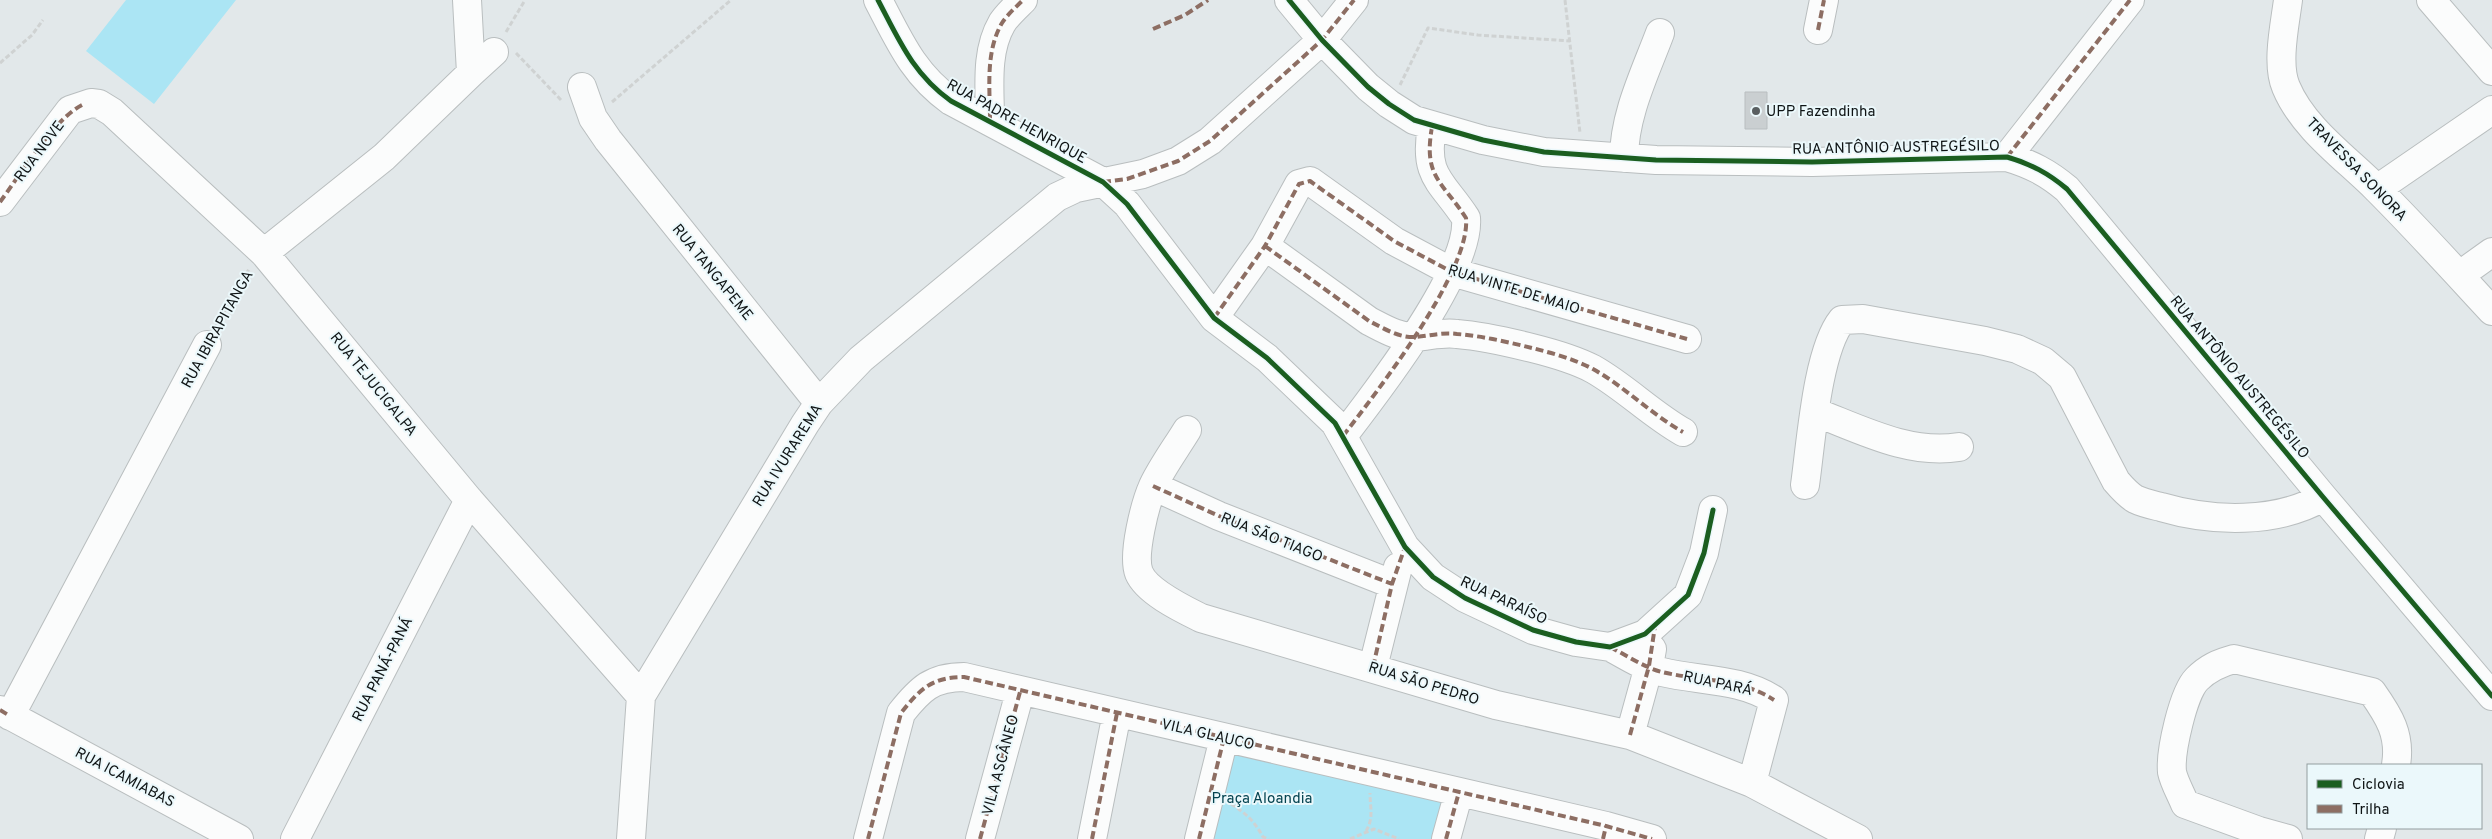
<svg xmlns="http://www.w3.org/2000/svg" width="2492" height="839" font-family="Overpass,sans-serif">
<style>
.green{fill:#abe5f4}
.building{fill:#cacfd1;stroke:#b9bec0}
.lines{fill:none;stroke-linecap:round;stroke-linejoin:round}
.minor-casing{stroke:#b9bebf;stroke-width:30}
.path{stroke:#cfd2d2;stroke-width:3;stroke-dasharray:5 2.5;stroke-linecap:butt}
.minor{stroke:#fbfcfc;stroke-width:28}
.quiet{stroke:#8d6e63;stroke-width:4;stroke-dasharray:8 4;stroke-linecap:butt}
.cycleway-casing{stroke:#ebf8fb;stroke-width:8}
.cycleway{stroke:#1b5e20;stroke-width:5}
.poi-dot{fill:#595e60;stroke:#ebf8fb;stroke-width:2}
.labels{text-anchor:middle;stroke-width:4;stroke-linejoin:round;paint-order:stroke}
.poi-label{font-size:15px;fill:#0f1415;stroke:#ebf8fb;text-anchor:start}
.street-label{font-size:15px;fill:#0f1415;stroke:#ebf8fb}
.park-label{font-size:15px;fill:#044350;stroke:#ebf8fb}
</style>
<rect width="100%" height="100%" fill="#e2e8ea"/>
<path class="green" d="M126,0H236L154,104L86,51Z
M1235,751L1443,797L1438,839H1206Z"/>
<path class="building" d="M1745,92H1767V129H1745Z"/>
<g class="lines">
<defs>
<path id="minor" d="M878,0C899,40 913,74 951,101L1103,182L1127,204L1214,318L1267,358L1335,423L1405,547L1433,577L1465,598L1533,630L1576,642L1610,647L1645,634L1688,595L1704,553L1713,510
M1289,0L1322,40L1368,87L1389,104L1414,120L1483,140L1544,152L1656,160L1812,162L2007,157C2031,164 2048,173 2067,189L2323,497L2492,696
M2288,0C2285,24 2276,64 2286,87C2303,128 2346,158 2377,189C2416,228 2454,270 2492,311
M2431,0L2492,71
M1818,30L1824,0
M471,73L494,52
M582,87L593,118L608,140L819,403
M990,120C990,89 985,52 1002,23C1007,15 1016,7 1023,0
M2007,157L2130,0
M1624,158C1624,115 1645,73 1660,33
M2377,189L2492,110
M0,202L70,110L91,103L99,104L112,112L264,253L469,500L641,696
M1265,246L1369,321C1383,328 1399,338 1415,337C1430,336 1442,332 1457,334C1482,336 1508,342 1532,348C1552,353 1574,359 1593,369C1625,387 1651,414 1683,432
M264,253L384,157L471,73L467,0
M2460,275L2492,252
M1214,318L1265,246L1299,184L1310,181L1394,241L1452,272L1687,339
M1815,412C1862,430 1909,455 1959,447
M1187,430C1176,448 1162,467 1153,486C1145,504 1132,555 1139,573C1147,592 1183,609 1201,618L1496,705L1630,735L1752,783L1858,839
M1343,436C1376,393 1471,271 1466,218C1442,181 1423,177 1432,127
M1805,485C1811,443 1817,351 1842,320L1863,319L1985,341L2017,349L2043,361L2062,377L2116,481C2122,488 2127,494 2135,499C2143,503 2153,505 2161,507C2212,522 2277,524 2323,497
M1153,486L1219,516L1392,584
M1610,647C1626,655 1645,668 1662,672C1699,681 1741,678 1774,700L1752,783
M1373,667L1398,567
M0,710L239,839
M10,716L207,345
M1630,735L1649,666L1652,649
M295,839L469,500
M631,839L641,696L805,424L819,403L861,359L1057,197L1076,188L1143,174L1178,161L1210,141L1322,40L1354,0
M868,839L901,713C920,689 932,677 964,677L1606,826L1652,839
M980,839L1020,692
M1092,839L1117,713
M1199,839L1224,738
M1446,839L1459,792
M2288,839L2259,831L2185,804C2181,794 2174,782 2172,772C2170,752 2183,693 2197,679C2208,668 2219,663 2234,659L2372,692C2389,716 2401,735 2396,765
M2379,839L2382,828"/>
</defs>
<use href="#minor" class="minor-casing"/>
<path class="path" d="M1565,0L1580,133
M506,32L525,0
M516,53L562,101
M0,63L32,35L43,20
M1400,85L1428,28L1478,35L1570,41
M612,102L731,0
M216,326L249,269
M1231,804C1246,813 1255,822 1263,837L1269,839
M1366,831C1374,818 1370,808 1370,793
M1350,839L1374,829L1399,839"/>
<use href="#minor" class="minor"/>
<path class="quiet" d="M1153,29L1185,15L1208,0
M1818,30L1824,0
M990,120C990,89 985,52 1002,23C1007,15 1016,7 1023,0
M2007,157L2130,0
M1103,182L1127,179L1178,161L1210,141L1322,40L1354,0
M0,202C20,175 54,119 82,105
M1265,246L1369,321C1383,328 1399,338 1415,337C1430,336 1442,332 1457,334C1482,336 1508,342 1532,348C1552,353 1574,359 1593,369C1625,387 1651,414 1683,432
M1214,318L1265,246L1299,184L1310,181L1394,241L1452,272L1687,339
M1343,436C1376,393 1471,271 1466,218C1442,181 1423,177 1432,127
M1153,486L1219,516L1392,584
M1610,647C1626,655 1645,668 1662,672C1699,681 1741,678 1774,700
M1373,667L1392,584L1405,547
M0,710L10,716
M1630,735L1649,666L1655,626
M868,839L901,713C920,689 932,677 964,677L1606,826L1652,839
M980,839L1020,692
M1092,839L1117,713
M1199,839L1224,738
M1446,839L1459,792
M1603,839L1606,826"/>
<defs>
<path id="cycleway" d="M878,0C899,40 913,74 951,101L1103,182L1127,204L1214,318L1267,358L1335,423L1405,547L1433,577L1465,598L1533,630L1576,642L1610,647L1645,634L1688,595L1704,553L1713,510
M1289,0L1322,40L1368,87L1389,104L1414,120L1483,140L1544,152L1656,160L1812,162L2007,157C2031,164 2048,173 2067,189L2323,497L2492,696"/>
</defs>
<use href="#cycleway" class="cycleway-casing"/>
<use href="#cycleway" class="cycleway"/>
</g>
<circle class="poi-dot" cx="1756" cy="111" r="5"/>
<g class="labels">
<g class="poi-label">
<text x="1766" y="116">UPP Fazendinha</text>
</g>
<g class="street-label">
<text transform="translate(1017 121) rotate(29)" y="5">RUA PADRE HENRIQUE</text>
<text transform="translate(1896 147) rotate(-1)" y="5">RUA ANTÔNIO AUSTREGÉSILO</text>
<text transform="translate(39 151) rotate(-53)" y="5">RUA NOVE</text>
<text transform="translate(2357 169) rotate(46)" y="5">TRAVESSA SONORA</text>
<text transform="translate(713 272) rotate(51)" y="5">RUA TANGAPEME</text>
<text transform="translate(1514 289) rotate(17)" y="5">RUA VINTE DE MAIO</text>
<text transform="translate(217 329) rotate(-61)" y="5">RUA IBIRAPITANGA</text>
<text transform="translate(2240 377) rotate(50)" y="5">RUA ANTÔNIO AUSTREGÉSILO</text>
<text transform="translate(374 384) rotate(51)" y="5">RUA TEJUCIGALPA</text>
<text transform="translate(787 455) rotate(-58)" y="5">RUA IVURAREMA</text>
<text transform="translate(1272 537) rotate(22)" y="5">RUA SÃO TIAGO</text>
<text transform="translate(1504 600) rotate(25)" y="5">RUA PARAÍSO</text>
<text transform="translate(382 669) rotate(-63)" y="5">RUA PANÁ-PANÁ</text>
<text transform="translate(1424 683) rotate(17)" y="5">RUA SÃO PEDRO</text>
<text transform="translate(1718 683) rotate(12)" y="5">RUA PARÁ</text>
<text transform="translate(1208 734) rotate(13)" y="5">VILA GLAUCO</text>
<text transform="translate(1000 765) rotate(-75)" y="5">VILA ASCÂNEO</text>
<text transform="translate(125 777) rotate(28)" y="5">RUA ICAMIABAS</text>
</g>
<g class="park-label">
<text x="1262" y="803">Praça Aloandia</text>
</g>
</g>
<rect x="2307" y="764" width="175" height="65" fill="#ebf8fb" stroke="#939d9f"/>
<rect x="2317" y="780" width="25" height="8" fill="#1b5e20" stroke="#939d9f"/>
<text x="2352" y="789" font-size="15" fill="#0f1415">Ciclovia</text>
<rect x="2317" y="805" width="25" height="8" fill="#8d6e63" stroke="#939d9f"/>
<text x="2352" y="814" font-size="15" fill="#0f1415">Trilha</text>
</svg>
